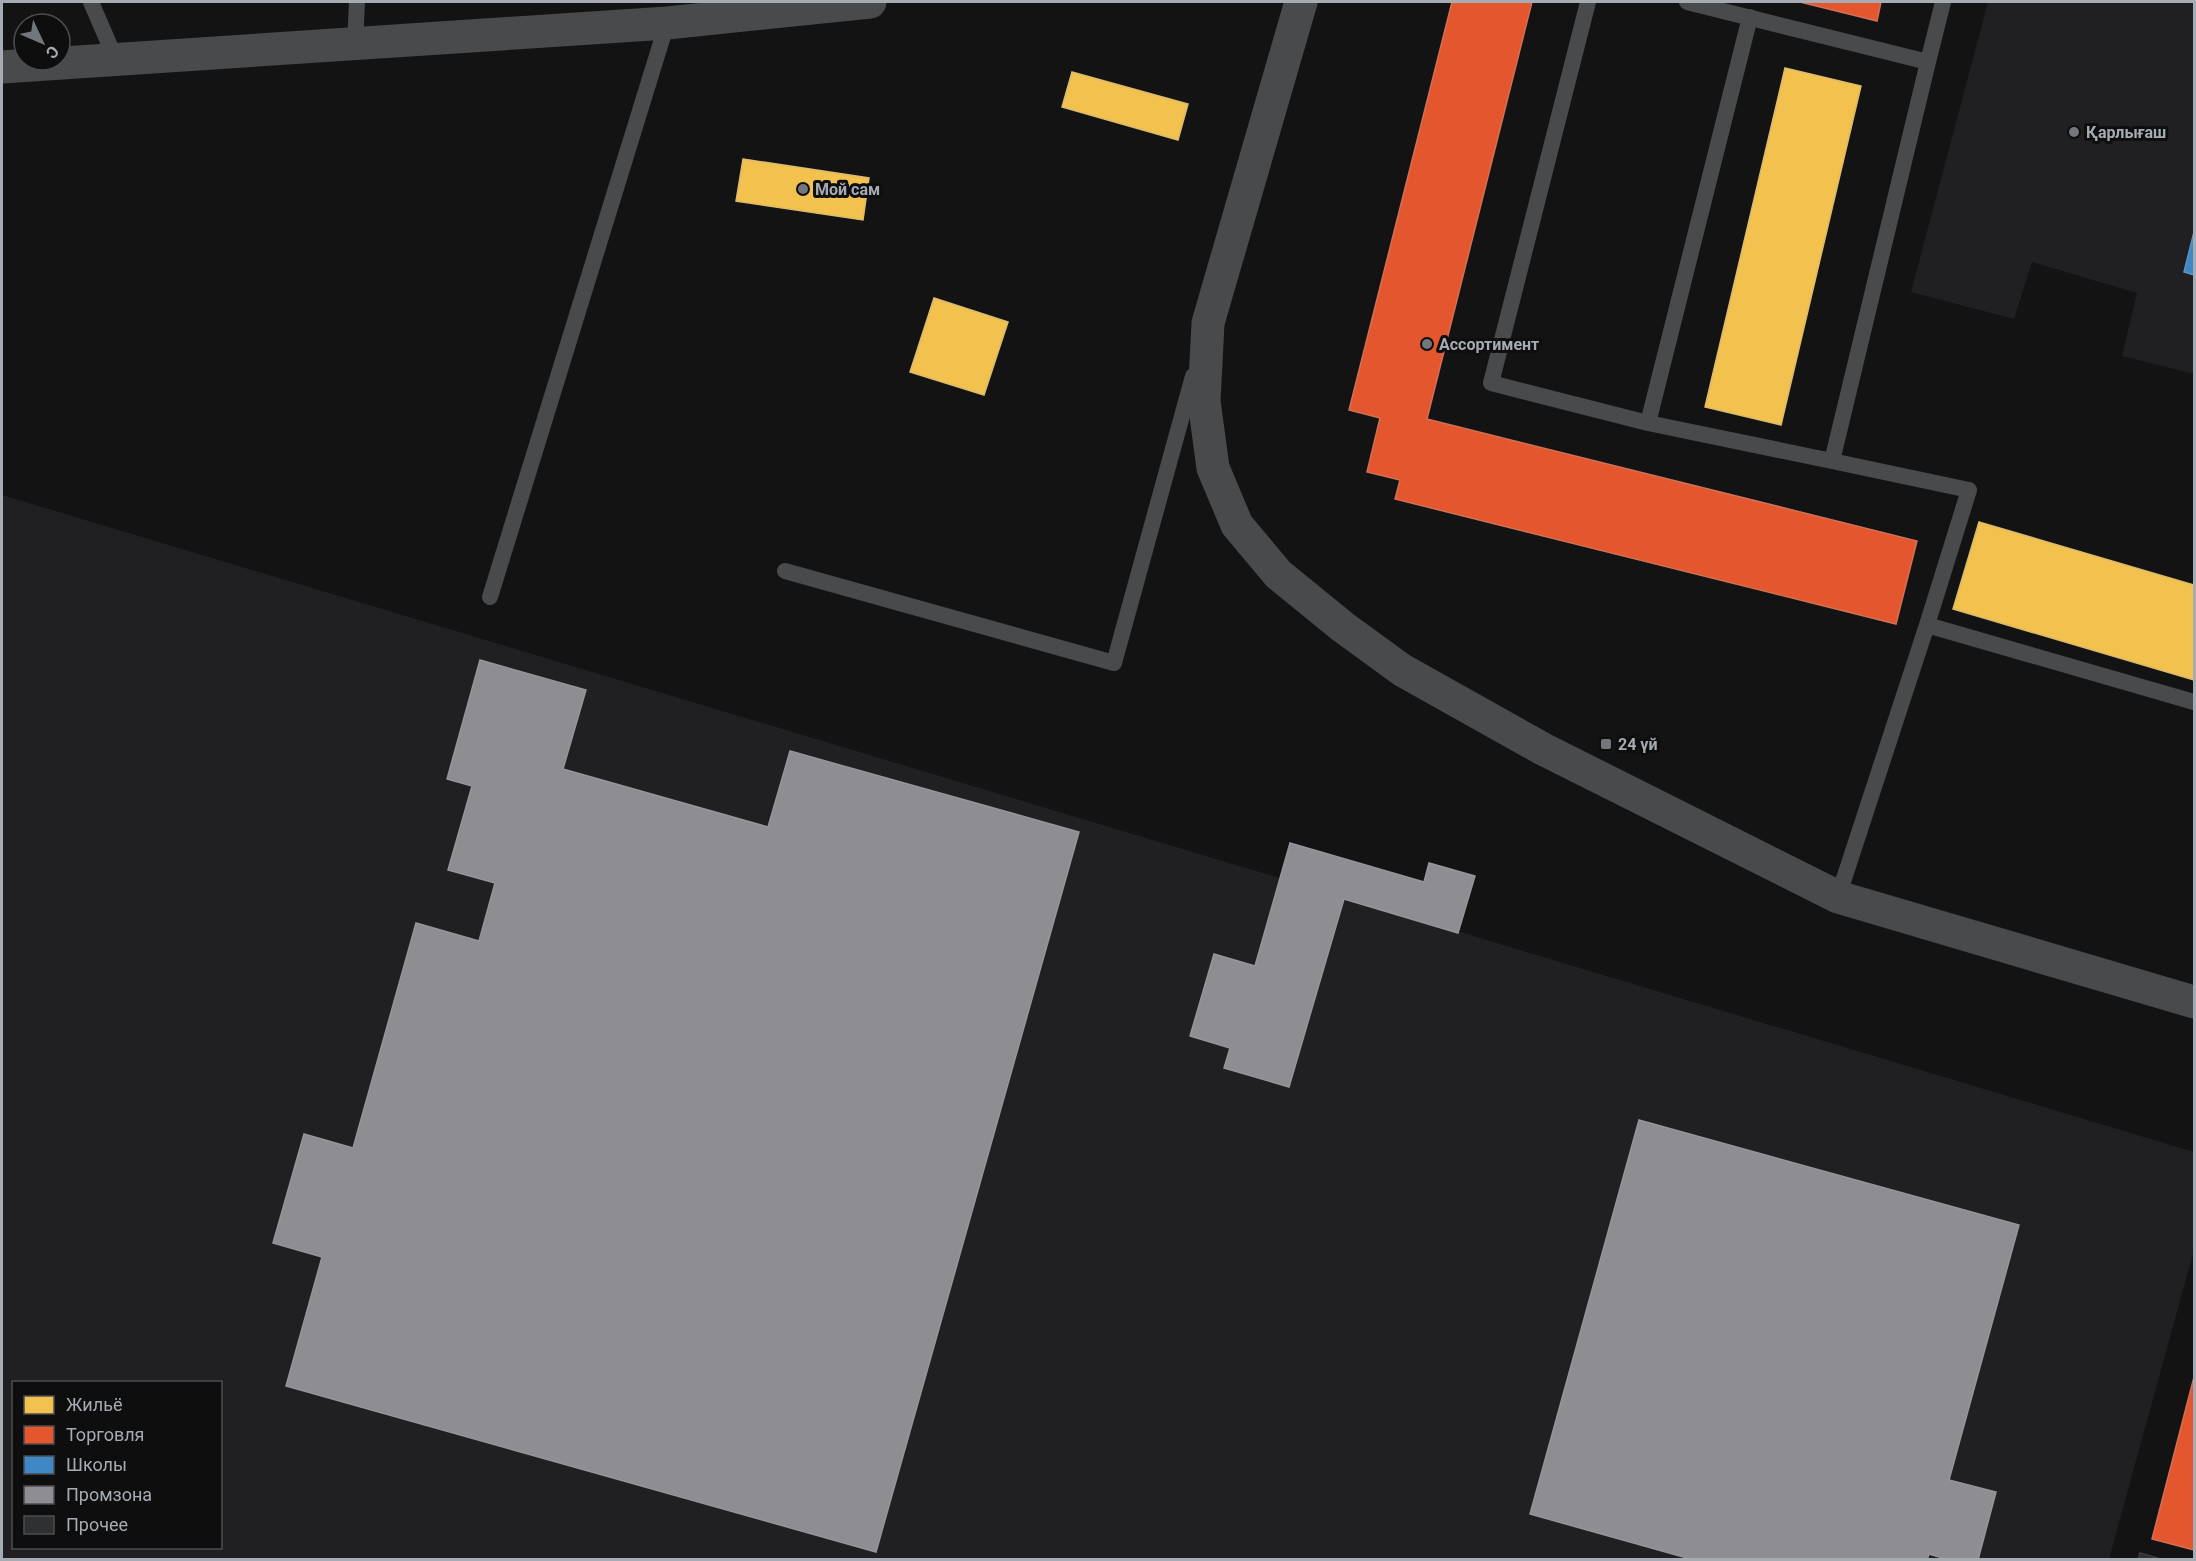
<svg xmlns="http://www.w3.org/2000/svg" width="2196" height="1561" font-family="Roboto,sans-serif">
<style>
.built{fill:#202022;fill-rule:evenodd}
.homes{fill:#f2c14e;stroke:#dbbb6c;stroke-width:1.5}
.shops{fill:#e4572e;stroke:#d17056;stroke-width:1.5}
.schools{fill:#3f88c5;stroke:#5e93c0;stroke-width:1.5}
.industry{fill:#8d8d92;stroke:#94969c;stroke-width:1.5}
.building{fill:#2f3031;stroke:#3c3e40;stroke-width:1.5}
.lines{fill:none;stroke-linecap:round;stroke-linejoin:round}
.lane{stroke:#484a4c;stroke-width:16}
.street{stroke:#484a4c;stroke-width:33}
.poi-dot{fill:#73767b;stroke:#0e0e0f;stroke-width:2}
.labels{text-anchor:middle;stroke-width:6;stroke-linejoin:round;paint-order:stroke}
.poi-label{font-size:16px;font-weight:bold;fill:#a6acb3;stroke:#0e0e0f;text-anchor:start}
</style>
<rect width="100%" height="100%" fill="#131314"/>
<path class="built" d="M1988,2H2194V374L2122,356L2137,293L2032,262L2014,319L1911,292Z
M2,495L2194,1152V1250L2109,1559H2ZM14,1382H220V1548H14Z"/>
<path class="homes" d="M1785,68L1861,86L1781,425L1705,407Z
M1072,72L1188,104L1178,140L1062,107Z
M743,159L869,178L863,220L736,201Z
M934,298L1008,322L984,395L910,372Z
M1979,522L2194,585V680L1953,609Z"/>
<path class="shops" d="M1452,2H1532L1427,419L1917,541L1896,624L1395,499L1400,480L1367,472L1380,418L1349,410Z
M1800,2H1881L1877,21Z
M2194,1377V1550L2152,1539Z"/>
<path class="schools" d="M2194,232V275L2184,272Z"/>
<path class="industry" d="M480,660L586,690L563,769L768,827L790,751L1079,832L876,1552L286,1386L322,1257L273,1243L304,1134L353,1148L416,923L479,941L495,883L448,870L472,786L447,779Z
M1290,843L1424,882L1429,863L1475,876L1458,933L1344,899L1289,1087L1224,1068L1230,1048L1190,1036L1214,954L1255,966Z
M1639,1120L2019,1225L1949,1480L1996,1492L1978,1560H1949L1929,1554L1927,1560H1694L1530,1514Z"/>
<path class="building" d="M2140,1553L2164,1560H2138Z"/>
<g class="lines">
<path class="lane" d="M91,2L116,60
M1588,2L1491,383L1648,423L1750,17
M1687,2L1928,62L1943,2
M355,44L357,2
M1648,423L1832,461
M785,571L1114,663L1193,376
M490,597L667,23
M1927,625L2194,702
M1838,897L1927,625L1969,490L1832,461L1928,62"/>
<path class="street" d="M1301,2L1208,323L1204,401L1213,468L1237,525L1278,574L1343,627L1402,670L1543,749L1838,897L2194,1002
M2,67L667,23L870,2"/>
</g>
<g class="poi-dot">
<circle cx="2074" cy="132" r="6"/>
<circle cx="803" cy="189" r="6"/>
<circle cx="1427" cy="344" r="6"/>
<rect x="1600" y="738" width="12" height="12" rx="3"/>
</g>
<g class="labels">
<g class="poi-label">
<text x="2086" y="138">Қарлығаш</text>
<text x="815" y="195">Мой сам</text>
<text x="1439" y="350">Ассортимент</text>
<text x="1618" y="750">24 үй</text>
</g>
</g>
<rect width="2196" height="1561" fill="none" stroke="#a6acb3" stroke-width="6"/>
<rect x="12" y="1381" width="210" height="168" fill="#0e0e0f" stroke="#4b4d51" stroke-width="1.5"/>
<rect x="24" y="1396" width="30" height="18" fill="#f2c14e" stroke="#4b4d51" stroke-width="1.5"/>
<text x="66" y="1411" font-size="18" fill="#a6acb3">Жильё</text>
<rect x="24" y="1426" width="30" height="18" fill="#e4572e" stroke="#4b4d51" stroke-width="1.5"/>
<text x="66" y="1441" font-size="18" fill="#a6acb3">Торговля</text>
<rect x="24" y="1456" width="30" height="18" fill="#3f88c5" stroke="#4b4d51" stroke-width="1.5"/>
<text x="66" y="1471" font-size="18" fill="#a6acb3">Школы</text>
<rect x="24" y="1486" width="30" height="18" fill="#8d8d92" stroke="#4b4d51" stroke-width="1.5"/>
<text x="66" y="1501" font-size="18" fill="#a6acb3">Промзона</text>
<rect x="24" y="1516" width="30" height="18" fill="#2f3031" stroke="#4b4d51" stroke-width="1.5"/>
<text x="66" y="1531" font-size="18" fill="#a6acb3">Прочее</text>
<g transform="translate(42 42) rotate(134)"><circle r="28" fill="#0e0e0f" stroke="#4b4d51" stroke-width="1.5"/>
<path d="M0-4.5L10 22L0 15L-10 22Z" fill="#73767b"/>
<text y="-9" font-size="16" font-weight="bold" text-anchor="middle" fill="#a6acb3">С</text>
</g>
</svg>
